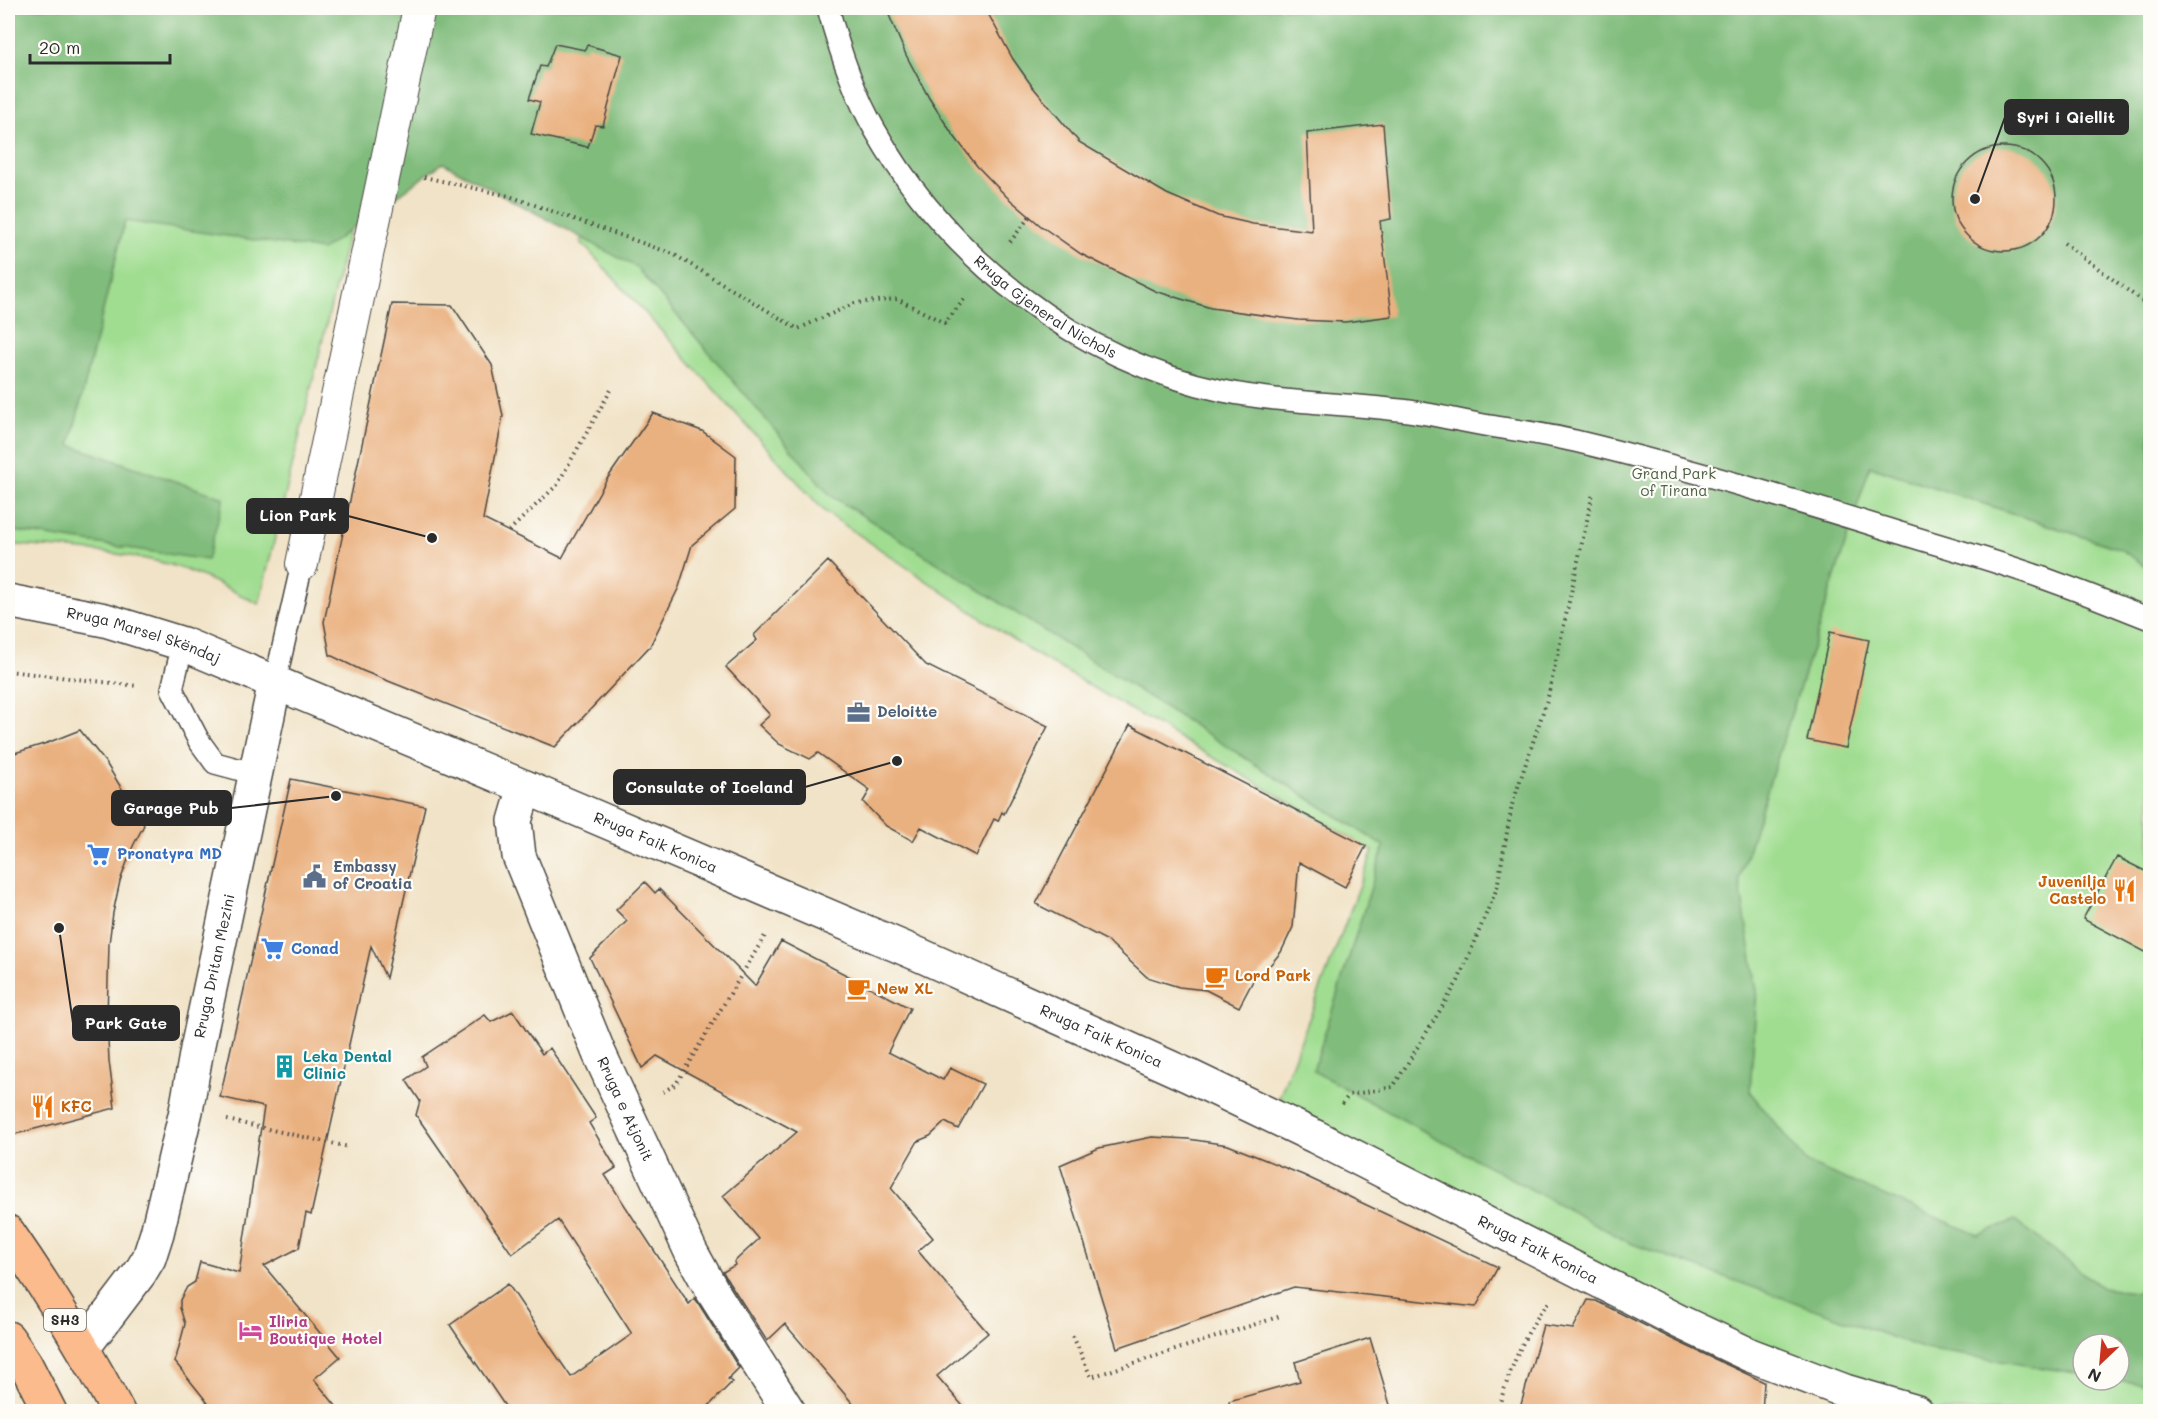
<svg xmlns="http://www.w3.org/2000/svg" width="2158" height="1419" font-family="Mali,sans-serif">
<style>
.green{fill:#a0dd91;stroke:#66845e;stroke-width:1.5;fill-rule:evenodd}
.forest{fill:#80bc7b;stroke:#567453;stroke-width:1.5}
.building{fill:#eab180}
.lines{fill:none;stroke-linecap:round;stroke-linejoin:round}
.service-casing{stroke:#494742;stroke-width:24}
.pedestrian-casing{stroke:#494742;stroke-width:34}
.minor-casing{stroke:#494742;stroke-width:36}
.primary-casing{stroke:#494742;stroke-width:36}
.path{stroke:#494742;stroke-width:4;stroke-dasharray:1.5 4.5;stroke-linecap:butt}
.service{stroke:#fff;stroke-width:21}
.pedestrian{stroke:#fff;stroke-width:32}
.minor{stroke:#fff;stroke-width:33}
.primary{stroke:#fbbb8c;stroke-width:33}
.labels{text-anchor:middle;stroke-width:4.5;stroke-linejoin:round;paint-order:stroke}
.shield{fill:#fdfcf7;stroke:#6a6a68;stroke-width:1.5}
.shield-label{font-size:14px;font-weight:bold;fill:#2b2b2b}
.street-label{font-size:15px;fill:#2b2b2b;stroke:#fdfcf7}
.park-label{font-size:15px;fill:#4e604a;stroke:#fdfcf7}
.service-label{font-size:15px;font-weight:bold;fill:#4e5e75;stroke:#fdfcf7;text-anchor:start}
.shop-label{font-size:15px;font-weight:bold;fill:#366cbe;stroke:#fdfcf7;text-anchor:start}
.food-label{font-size:15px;font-weight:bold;fill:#c56008;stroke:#fdfcf7;text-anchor:start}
.culture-label{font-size:15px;font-weight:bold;fill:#0d838f;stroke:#fdfcf7;text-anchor:start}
.hotel-label{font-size:15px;font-weight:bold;fill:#b23c85;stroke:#fdfcf7;text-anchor:start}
.leader{fill:none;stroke:#2b2b2b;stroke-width:2}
.callout-dot{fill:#2b2b2b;stroke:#fdfcf7;stroke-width:2}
.callout{fill:#2b2b2b;stroke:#2b2b2b;stroke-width:2}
.callout-label{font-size:16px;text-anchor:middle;font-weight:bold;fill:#fff}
</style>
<rect width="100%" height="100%" fill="#fdfcf7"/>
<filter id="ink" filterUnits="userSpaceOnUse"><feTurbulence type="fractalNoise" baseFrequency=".0167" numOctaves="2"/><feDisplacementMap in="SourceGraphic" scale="12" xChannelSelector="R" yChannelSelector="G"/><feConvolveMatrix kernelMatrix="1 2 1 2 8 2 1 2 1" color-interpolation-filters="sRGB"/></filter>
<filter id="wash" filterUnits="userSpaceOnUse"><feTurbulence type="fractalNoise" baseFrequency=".008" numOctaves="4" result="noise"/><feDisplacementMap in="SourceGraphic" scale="24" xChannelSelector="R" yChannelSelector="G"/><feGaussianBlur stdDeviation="1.35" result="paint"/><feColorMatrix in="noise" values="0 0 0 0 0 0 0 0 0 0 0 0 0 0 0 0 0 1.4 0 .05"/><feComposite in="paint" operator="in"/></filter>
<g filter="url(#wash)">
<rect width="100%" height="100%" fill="#f1e3c7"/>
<path class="green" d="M8,8H2150V1411H1917L1895,1406L1272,1116L1373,851L1027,649L824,511L581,242L650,51L394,44L259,604C230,590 202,574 171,565C119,550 61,549 8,544ZM2083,1344H2119V1380H2083Z"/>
<path class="forest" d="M8,8H2150V569L2120,549L1870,466L1739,879L1757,990L1750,1092L1807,1163L1978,1235L2015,1220L2102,1288L2150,1294V1385L2119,1380V1344H2083V1374L1925,1349L1630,1243L1313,1071L1384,846L830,495L636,267L443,163L322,250L125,221L70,445L224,498L207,560L8,530Z"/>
<g id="blocks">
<path class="building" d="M886,8H985L1013,59L1032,86L1079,142L1167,194L1218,216L1253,224L1312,231L1307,133L1383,124L1391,219L1380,221L1392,316L1345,322L1298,320L1211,308L1155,291L1081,254L1041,226L1007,197L977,166L951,132L929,98L906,55Z
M555,44L585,50L587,45L622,55L603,126L595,125L588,147L531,134L540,102L529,99L540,66L546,67Z
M1952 199a52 52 0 1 1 104 0a52 52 0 1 1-104 0Z
M392,304L452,305L492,365L503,416L483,519L562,558L607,479L653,413L702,431L736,456L735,509L692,545L679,587L650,646L555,747L363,671L330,655L324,622Z
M828,561L926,665L1048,726L1004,814L1002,812L998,821L994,819L976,856L921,827L913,841L886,826L863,802L870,790L818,753L810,759L779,744L759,725L770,715L726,667L757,640L754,635Z
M1830,632L1869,640L1846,748L1807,740Z
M1130,725L1366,846L1345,887L1299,862L1293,927L1281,952L1271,964L1254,979L1239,1007L1206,990L1179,987L1147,977L1108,941L1036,904Z
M80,730L106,763L144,825L133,846L120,881L113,913L109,944L107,1018L109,1061L115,1108L8,1136V755L47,743Z
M291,779L425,806L386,978L371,946L311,1215L306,1213L299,1248L264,1266L340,1357L314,1379L341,1412H215L175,1362L185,1324L180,1308V1300L187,1287L195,1282L200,1262L239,1273L264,1107L220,1097Z
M2117,857L2151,874V955L2083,919Z
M645,882L655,893L659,889L755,986L781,941L910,1008L888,1052L943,1080L950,1068L983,1084L958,1129L945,1122L930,1136L918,1141L891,1188L933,1238L918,1251L988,1333L937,1376L968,1412H860L785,1324L767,1341L729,1282L723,1272L735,1265L734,1262L759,1239L723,1196L797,1132L657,1056L642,1068L590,958L627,921L616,910Z
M513,1011L542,1054L550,1048L596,1118L589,1123L616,1168L605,1175L689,1304L695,1298L739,1368L728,1379L732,1382L703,1412H509L450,1325L508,1284L571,1377L632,1334L558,1220L512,1254L416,1115L420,1101L406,1080L426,1066L422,1057L485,1015L491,1022Z
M1152,1137L1188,1139L1228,1145L1303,1175L1498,1267L1476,1307L1294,1287L1117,1348L1060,1165L1099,1148Z
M1588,1300L1596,1301L1672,1339L1764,1382L1762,1412H1519L1543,1325L1573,1329Z
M1370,1338L1390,1405L1371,1412H1230L1229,1401L1300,1381L1295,1362Z"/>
</g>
</g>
<g filter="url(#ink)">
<use href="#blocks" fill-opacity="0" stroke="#494742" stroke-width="1.5"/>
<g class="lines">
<defs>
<g id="service">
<path id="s1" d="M828,8C839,49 853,92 875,130C948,259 1078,360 1223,391C1282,403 1341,403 1400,410C1428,413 1456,420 1484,425C1514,430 1545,434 1575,441C1680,466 1784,497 1887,529C1944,547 2001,562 2057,583C2088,594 2119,607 2150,619"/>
<path d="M183,644L172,689L199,741L215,763L256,774"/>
<path d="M275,682L302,564"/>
</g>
<path id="pedestrian" d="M302,564L419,8"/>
<g id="minor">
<path id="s2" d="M8,601L105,620L183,644L525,787L920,955L1187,1075L1316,1137L1680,1322L1750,1355L1845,1391L1917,1412"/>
<path id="s3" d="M525,787L515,821L519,856L599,1053L691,1252L713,1292L789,1412"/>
<path id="s4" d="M83,1348L140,1273L149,1258L157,1233L186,1111L197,1049L275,682"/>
</g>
<path id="primary" d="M8,1232C48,1290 85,1349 118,1412
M8,1338L25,1363L50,1412"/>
</defs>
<use href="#service" class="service-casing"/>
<use href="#pedestrian" class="pedestrian-casing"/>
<use href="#minor" class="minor-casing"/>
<use href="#primary" class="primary-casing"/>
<path class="path" d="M424,177L509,196L673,254L798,329L855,303L897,299L945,323L966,297
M1010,242L1030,216
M2064,243L2150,307
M509,531L557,485L612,388
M8,671L138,686
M663,1092L676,1084L766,934
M1342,1104L1349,1095L1393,1087L1458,981L1497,888L1512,805L1548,697L1593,493
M227,1120L349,1147
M1073,1336L1091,1377L1281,1316
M1497,1412C1509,1373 1523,1333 1549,1302"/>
<use href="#service" class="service"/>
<use href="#pedestrian" class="pedestrian"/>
<use href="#minor" class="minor"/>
<use href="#primary" class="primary"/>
</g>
</g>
<defs>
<symbol id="office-bare" viewBox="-9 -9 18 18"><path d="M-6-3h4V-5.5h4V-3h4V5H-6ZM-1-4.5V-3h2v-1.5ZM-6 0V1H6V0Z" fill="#5c6f8a" stroke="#fdfcf7" stroke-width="2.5" paint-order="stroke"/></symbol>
<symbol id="supermarket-bare" viewBox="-9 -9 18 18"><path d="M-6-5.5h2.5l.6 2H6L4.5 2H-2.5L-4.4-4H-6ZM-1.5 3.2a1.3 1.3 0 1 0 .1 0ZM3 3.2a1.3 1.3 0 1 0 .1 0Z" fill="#3f7fe0" stroke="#fdfcf7" stroke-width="2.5" paint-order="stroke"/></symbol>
<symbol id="civic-bare" viewBox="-9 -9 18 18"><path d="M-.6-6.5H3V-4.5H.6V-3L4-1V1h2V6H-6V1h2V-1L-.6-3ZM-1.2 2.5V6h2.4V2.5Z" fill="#5c6f8a" stroke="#fdfcf7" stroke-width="2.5" paint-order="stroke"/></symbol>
<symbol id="restaurant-bare" viewBox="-9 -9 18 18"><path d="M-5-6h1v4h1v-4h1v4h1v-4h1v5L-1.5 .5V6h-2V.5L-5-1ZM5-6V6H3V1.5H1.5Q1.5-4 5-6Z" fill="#e8710a" stroke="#fdfcf7" stroke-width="2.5" paint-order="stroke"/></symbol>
<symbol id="cafe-bare" viewBox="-9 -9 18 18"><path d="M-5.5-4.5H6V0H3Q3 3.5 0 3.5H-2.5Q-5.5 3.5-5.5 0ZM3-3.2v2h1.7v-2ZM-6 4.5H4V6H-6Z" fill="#e8710a" stroke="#fdfcf7" stroke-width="2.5" paint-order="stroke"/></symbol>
<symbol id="building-bare" viewBox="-9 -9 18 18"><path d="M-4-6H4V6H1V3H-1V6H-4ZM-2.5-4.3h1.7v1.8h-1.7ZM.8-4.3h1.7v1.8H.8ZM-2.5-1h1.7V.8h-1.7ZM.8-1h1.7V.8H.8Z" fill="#0f9aa8" stroke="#fdfcf7" stroke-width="2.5" paint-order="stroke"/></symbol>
<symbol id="hotel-bare" viewBox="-9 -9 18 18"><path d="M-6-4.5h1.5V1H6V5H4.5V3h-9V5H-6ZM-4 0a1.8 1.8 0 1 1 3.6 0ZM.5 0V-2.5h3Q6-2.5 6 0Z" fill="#d1479c" stroke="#fdfcf7" stroke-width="2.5" paint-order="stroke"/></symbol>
</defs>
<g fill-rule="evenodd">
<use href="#office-bare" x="842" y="696" width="33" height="33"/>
<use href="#supermarket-bare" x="82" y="838" width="33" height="33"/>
<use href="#civic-bare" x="298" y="860" width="33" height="33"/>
<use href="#restaurant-bare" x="2108" y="874" width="33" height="33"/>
<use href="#supermarket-bare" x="256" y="932" width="33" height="33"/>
<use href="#cafe-bare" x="1200" y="960" width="33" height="33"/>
<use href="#cafe-bare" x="842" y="972" width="33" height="33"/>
<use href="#building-bare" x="268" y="1050" width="33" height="33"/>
<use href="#restaurant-bare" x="26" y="1090" width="33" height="33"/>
<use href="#hotel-bare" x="234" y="1314" width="33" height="33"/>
</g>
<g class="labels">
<rect class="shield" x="44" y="1309" width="42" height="22" rx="4.5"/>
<g class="shield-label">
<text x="65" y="1325">SH3</text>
</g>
<g class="street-label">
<text dy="5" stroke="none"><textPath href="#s1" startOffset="380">Rruga Gjeneral Nichols</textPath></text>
<text dy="5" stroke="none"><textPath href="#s2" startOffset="140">Rruga Marsel Skëndaj</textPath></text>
<text dy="5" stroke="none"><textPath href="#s2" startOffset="693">Rruga Faik Konica</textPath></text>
<text dy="5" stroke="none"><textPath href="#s4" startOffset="411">Rruga Dritan Mezini</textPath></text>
<text dy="5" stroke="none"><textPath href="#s2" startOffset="1179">Rruga Faik Konica</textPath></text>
<text dy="5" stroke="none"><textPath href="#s3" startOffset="345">Rruga e Atjonit</textPath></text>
<text dy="5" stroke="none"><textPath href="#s2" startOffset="1665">Rruga Faik Konica</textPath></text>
</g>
<g class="park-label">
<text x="1674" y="479">Grand Park<tspan x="1674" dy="17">of Tirana</tspan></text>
</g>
<g class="service-label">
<text x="877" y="717">Deloitte</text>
<text x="333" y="872">Embassy<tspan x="333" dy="17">of Croatia</tspan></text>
</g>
<g class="shop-label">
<text x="117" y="859">Pronatyra MD</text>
<text x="291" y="954">Conad</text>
</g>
<g class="food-label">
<text x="2106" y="887" text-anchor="end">Juvenilja<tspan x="2106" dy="17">Castelo</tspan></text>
<text x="1235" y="981">Lord Park</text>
<text x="877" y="994">New XL</text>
<text x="61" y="1112">KFC</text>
</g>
<g class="culture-label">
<text x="303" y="1062">Leka Dental<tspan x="303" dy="17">Clinic</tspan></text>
</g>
<g class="hotel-label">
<text x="269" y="1327">Iliria<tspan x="269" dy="17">Boutique Hotel</tspan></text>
</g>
</g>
<path class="leader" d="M1975 199L2005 117M432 538L348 516M897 761L805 787M336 796L231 808M59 928L73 1023"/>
<g class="callout-dot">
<circle cx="1975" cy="199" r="6"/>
<circle cx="432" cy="538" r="6"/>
<circle cx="897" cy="761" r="6"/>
<circle cx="336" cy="796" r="6"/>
<circle cx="59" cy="928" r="6"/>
</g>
<g class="callout">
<rect x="2005" y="100" width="123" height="34" rx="6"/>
<rect x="247" y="499" width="101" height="34" rx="6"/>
<rect x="614" y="770" width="191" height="34" rx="6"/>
<rect x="112" y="791" width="119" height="34" rx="6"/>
<rect x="73" y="1006" width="106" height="34" rx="6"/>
</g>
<g class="callout-label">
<text x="2066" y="123">Syri i Qiellit</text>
<text x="298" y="521">Lion Park</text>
<text x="709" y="793">Consulate of Iceland</text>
<text x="171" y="814">Garage Pub</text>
<text x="126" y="1029">Park Gate</text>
</g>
<rect width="2158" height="1419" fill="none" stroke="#fdfcf7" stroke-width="30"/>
<g transform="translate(2101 1362) rotate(206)"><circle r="28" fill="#fdfcf7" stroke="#a9a8a5" stroke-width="1.5"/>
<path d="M0-4.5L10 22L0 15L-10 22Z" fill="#c8321e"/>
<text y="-9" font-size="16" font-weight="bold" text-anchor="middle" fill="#2b2b2b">N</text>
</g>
<path d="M30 54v9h140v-9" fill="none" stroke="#2b2b2b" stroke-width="3"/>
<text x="39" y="54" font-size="18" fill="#2b2b2b" stroke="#fdfcf7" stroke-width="4.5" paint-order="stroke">20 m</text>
</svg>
